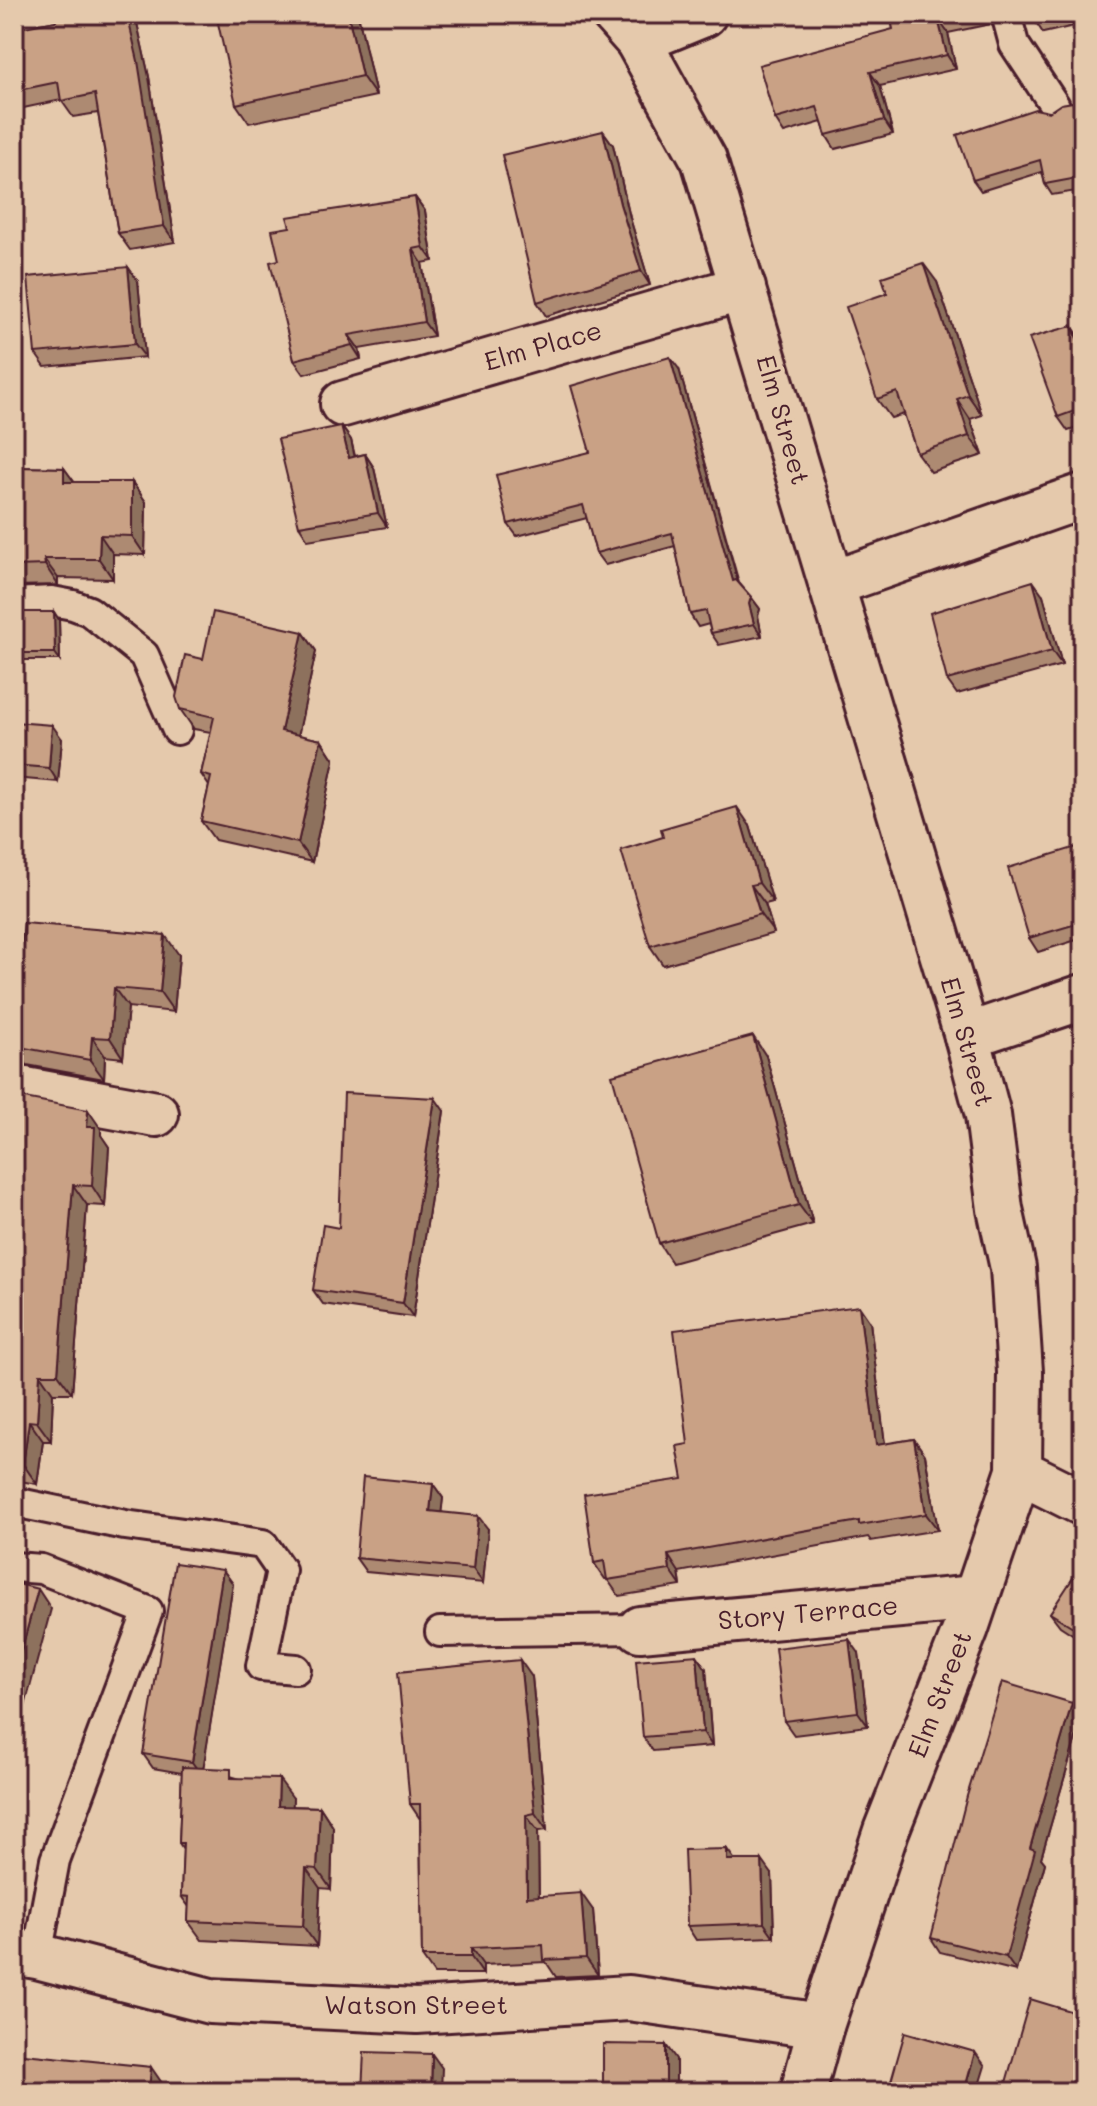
<svg xmlns="http://www.w3.org/2000/svg" width="1097" height="2106" font-family="Mali,sans-serif">
<style>
.lines{fill:none;stroke-linecap:round;stroke-linejoin:round}
.lane-casing{stroke:#4a1f2b;stroke-width:34}
.street-casing{stroke:#4a1f2b;stroke-width:50}
.secondary-casing{stroke:#4a1f2b;stroke-width:50}
.lane{stroke:#e5c9ac;stroke-width:28}
.street{stroke:#e5c9ac;stroke-width:44}
.secondary{stroke:#e5c9ac;stroke-width:44}
.wall{fill:#ad8a72;stroke:#4a1f2b;stroke-width:2}
.shaded-wall{fill:#8d715d;stroke:#4a1f2b;stroke-width:2}
.building{fill:#c9a185;stroke:#4a1f2b;stroke-width:2}
.labels{text-anchor:middle;stroke-width:8;stroke-linejoin:round;paint-order:stroke}
.street-label{font-size:26px;fill:#4a1f2b;stroke:#e5c9ac}
</style>
<rect width="100%" height="100%" fill="#e5c9ac"/>
<filter id="ink" filterUnits="userSpaceOnUse"><feTurbulence type="fractalNoise" baseFrequency=".0125" numOctaves="2"/><feDisplacementMap in="SourceGraphic" scale="16" xChannelSelector="R" yChannelSelector="G"/><feConvolveMatrix kernelMatrix="1 2 1 2 8 2 1 2 1" color-interpolation-filters="sRGB"/></filter>
<g filter="url(#ink)">
<g class="lines">
<defs>
<path id="lane" d="M1006,14L1014,44L1055,106
M14,603L52,601L73,605L89,611L144,655L177,730
M14,1502L125,1525L263,1544L281,1570L261,1666L296,1669
M14,1567L41,1569L148,1611L55,1860L37,1956
M440,1632L640,1629"/>
<path id="street" d="M638,41L704,14
M343,404L743,288
M831,584L1083,496
M967,1036L1083,997
M14,1088L156,1114
M640,1629L976,1598
M14,1952L37,1956L210,2001L417,2011L629,1998L821,2026"/>
<path id="secondary" d="M614,14L638,41L704,160L967,1036L988,1115L1000,1209L1013,1268L1020,1372L1019,1471L966,1628L886,1831L821,2026L803,2092
M1019,1471L1083,1503"/>
</defs>
<use href="#lane" class="lane-casing"/>
<use href="#street" class="street-casing"/>
<use href="#secondary" class="secondary-casing"/>
<use href="#lane" class="lane"/>
<use href="#street" class="street"/>
<use href="#secondary" class="secondary"/>
</g>
<path class="wall" d="M73,14H135L149,77L175,242L130,250L118,233L98,113L73,117L61,100L14,110V29L56,21Z
M358,14L376,96L249,123L236,104Z
M890,14H990L991,24L948,33L956,69L880,86L893,134L835,149L826,135L822,122L784,133L775,119L893,29Z
M1022,14H1083V24L1043,33L1034,19L1033,15L1024,17Z
M1073,102L1081,113L1083,125V190L1052,195L1045,184L1042,172L981,191L973,180L1049,112Z
M603,131L613,145L630,218L650,285L546,316L537,302Z
M415,197L425,211L433,261L422,263L434,336L359,349L361,359L304,374L294,360L279,260Z
M128,267L138,281L145,357L45,367L35,353Z
M937,282L982,415L970,419L983,455L931,472L917,453L904,414L891,418L877,399L887,293Z
M1072,326L1083,342V426L1068,431L1058,417Z
M679,369L739,583L751,597L760,609L758,616L762,636L719,645L711,633L709,624L698,627L690,614L675,546L605,565L596,553L587,518L517,536L508,524L590,452Z
M341,426L351,440L355,456L365,454L374,468L387,527L308,540L299,526Z
M14,436L15,438V467L64,468L74,482H132L146,502L145,555L113,554V579L58,578V585L14,586Z
M1043,595L1062,665L957,694L947,680Z
M14,612H54L59,620L60,660H14Z
M303,632L316,651L298,735L321,740L334,760L312,862L215,840L201,821L209,786L201,774L211,732L194,729L180,709L203,659Z
M14,722L62,739L58,782L14,778Z
M750,826L773,902L765,904L774,933L663,965L650,946Z
M1083,845V938L1038,952L1029,938Z
M24,923L179,955L174,1012L128,1007L123,1058L105,1056L104,1079L27,1065L14,1046Z
M766,1056L813,1224L672,1263L659,1243Z
M14,1096L101,1129V1136L109,1147L105,1206L87,1205L72,1393H53L51,1441H43L37,1484L14,1480Z
M444,1111L413,1317L323,1304L313,1290L339,1228Z
M870,1322L885,1444L914,1439L925,1455L938,1530L871,1541L868,1537L679,1572L681,1586L619,1596L607,1579H605L594,1563L683,1479L688,1444Z
M433,1484L443,1498L441,1512L488,1529L483,1583L366,1572L356,1558Z
M1083,1565V1641L1060,1626L1050,1613Z
M223,1570L233,1584L203,1768L237,1778L293,1798L292,1806L320,1807L333,1827L331,1889L320,1888L317,1946L202,1940L188,1921L189,1907L181,1896L183,1849L179,1843L182,1773L153,1768L143,1754Z
M859,1653L868,1726L794,1735L784,1721Z
M706,1669L712,1746L653,1751L643,1737Z
M532,1677L547,1830L538,1831L539,1896L593,1910L598,1975L556,1977L546,1962L483,1965V1974H434L422,1957L420,1819L410,1804Z
M1082,1717L1041,1858L1045,1863L1016,1971L940,1952L931,1938Z
M735,1860L772,1874L774,1937L696,1940L687,1926Z
M1083,2015L1082,2092H1009L1005,2086Z"/>
<path class="shaded-wall" d="M127,14H135L149,77L175,242L164,226Z
M348,14H358L376,96L362,76Z
M984,14H990L991,24Z
M938,19L948,33L956,69L947,55Z
M870,72L880,86L893,134L884,120Z
M1073,102L1081,113L1083,125V153Z
M603,131L613,145L630,218L650,285L641,271L620,204Z
M415,197L425,211L433,261L423,247Z
M413,249L422,263L434,336L424,322Z
M923,263L937,282L982,415L968,395Z
M128,267L138,281L145,357L135,344Z
M1072,326L1083,342V354Z
M349,335L359,349L361,359L352,345Z
M670,357L679,369L741,593L733,581Z
M957,399L970,419L983,455L969,436Z
M341,426L351,440L358,472L349,458Z
M14,436L15,438V486H14Z
M365,454L374,468L387,527L378,513Z
M64,468L78,487L64,482Z
M132,482L146,502L145,555L132,536Z
M100,535L113,554V579L99,559Z
M44,559L58,578V585L45,565Z
M1033,581L1043,595L1062,665L1052,651Z
M751,597L760,609L758,616L762,636L754,624L749,604Z
M54,612L59,620L60,660L55,653Z
M303,632L316,651L295,751L281,731Z
M52,725L62,739L58,782L49,768Z
M321,740L334,760L312,862L298,843Z
M737,807L750,826L773,902L759,883Z
M751,885L765,904L774,933L760,914Z
M165,935L179,955L174,1012L160,992Z
M114,988L128,1007L123,1058L110,1038Z
M753,1036L766,1056L813,1224L799,1205Z
M92,1037L105,1056L104,1079L90,1060Z
M435,1098L444,1111L413,1317L403,1303Z
M88,1110L101,1129V1135L109,1147L105,1206L92,1186L87,1127Z
M73,1185L87,1205L72,1393L58,1374Z
M859,1306L870,1322L887,1462L876,1445Z
M40,1374L53,1393L51,1441L37,1422Z
M29,1421L43,1441L37,1484L23,1464Z
M914,1439L925,1455L938,1530L926,1514Z
M433,1484L443,1498L440,1525L430,1511Z
M478,1516L488,1529L483,1583L473,1569Z
M668,1555L679,1572L681,1586L670,1570Z
M223,1570L233,1584L202,1776L192,1762Z
M38,1589L51,1609L14,1747V1677Z
M849,1639L859,1653L868,1726L858,1712Z
M697,1655L706,1669L712,1746L703,1732Z
M520,1660L532,1677L547,1830L535,1813Z
M1072,1703L1082,1717L1041,1858L1045,1863L1016,1971L1006,1957L1030,1848Z
M279,1779L293,1798L292,1825L278,1806Z
M320,1807L333,1827L331,1889L317,1869Z
M526,1815L538,1831L539,1914L527,1897Z
M727,1849L737,1863L727,1860Z
M762,1860L772,1874L774,1937L764,1923Z
M306,1868L320,1888L317,1946L303,1926Z
M581,1893L593,1910L598,1975L586,1958Z
M471,1948L483,1965V1974L471,1957Z
M666,2045L676,2059V2092H666Z
M1083,2045V2090L1082,2092H1069Z
M975,2052L985,2066L977,2092H964Z
M432,2054L442,2068L441,2092H431Z
M151,2067L164,2086V2092H149Z"/>
<path class="building" d="M73,14H127L138,61L164,226L118,233L95,94L61,101L58,82L14,91V29L56,21V18Z
M216,14H348L362,76L236,104Z
M890,14H964L938,19L947,55L870,72L884,120L826,135L817,107L775,119L759,65L893,29Z
M1032,14H1056L1034,19Z
M1073,102L1083,153V177L1045,184L1040,160L973,180L957,135L1035,109L1049,112L1061,104Z
M603,131L620,204L641,271L537,302L502,155Z
M415,197L423,247L413,249L424,322L349,335L352,345L294,360L270,262L279,260L272,230L290,227L287,217Z
M923,263L968,395L957,399L969,436L917,453L897,392L877,399L846,307L887,293L882,277Z
M128,267L135,344L35,353L28,277Z
M1072,326L1083,354V408L1058,417L1029,338Z
M670,357L733,581L736,580L751,597L749,604L754,624L711,633L706,611L690,614L672,533L596,553L583,505L508,524L496,475L590,452L571,386Z
M341,426L349,458L365,454L378,513L299,526L278,439Z
M14,467L64,468V482H132V536L100,535L99,559H44L45,565L14,566Z
M1033,581L1052,651L947,680L930,613Z
M14,612H54L55,653H14Z
M213,612L303,632L281,731L321,740L298,843L201,821L211,777L201,774L214,717L180,709L176,697L185,655L203,659Z
M14,722L52,725L49,768L14,765Z
M737,807L759,883L751,885L760,914L650,946L621,850L663,837L661,829Z
M1083,845V922L1029,938L1008,868Z
M24,923L165,935L160,992L114,988L110,1038L92,1037L90,1060L14,1046Z
M753,1036L799,1205L659,1243L612,1075Z
M344,1093L435,1098L403,1303L313,1290L323,1225L339,1228Z
M14,1096L88,1110L87,1127H95L92,1186L73,1185L58,1374H40L37,1422L29,1421L23,1464L14,1463Z
M859,1306L876,1445L914,1439L926,1514L859,1525V1521L668,1555L670,1570L607,1580L604,1561L594,1563L584,1494L683,1479L677,1446L688,1444L674,1330Z
M363,1477L433,1484L430,1511L478,1516L473,1569L356,1558Z
M175,1563L223,1570L192,1762L143,1754Z
M1082,1564L1083,1565V1633L1050,1613Z
M14,1583L38,1589L14,1677Z
M849,1639L858,1712L784,1721L775,1648Z
M697,1655L703,1732L643,1737L636,1660Z
M520,1660L535,1813L526,1815L527,1897L581,1893L586,1958L544,1960L543,1945L471,1948V1957H422L420,1804H410L398,1672Z
M1002,1682L1072,1703L1030,1848L1035,1850L1006,1957L931,1938L967,1796Z
M182,1767L231,1769V1778L279,1779L278,1806L320,1807L317,1869L306,1868L303,1926L188,1921L189,1897L181,1896L183,1843H179Z
M727,1849V1860H762L764,1923L687,1926L684,1850Z
M1030,1999L1083,2015V2045L1069,2092H1025L1005,2086Z
M905,2032L975,2052L964,2092H888Z
M603,2044L666,2045V2092H603Z
M364,2052L432,2054L431,2092H362Z
M14,2053L151,2067L149,2092H14Z"/>
</g>
<g class="labels">
<g class="street-label">
<text transform="translate(543 346) rotate(-16)" y="9">Elm Place</text>
<text transform="translate(783 420) rotate(74)" y="9">Elm Street</text>
<text transform="translate(967 1042) rotate(74)" y="9">Elm Street</text>
<text transform="translate(808 1613) rotate(-5)" y="9">Story Terrace</text>
<text transform="translate(940 1694) rotate(-69)" y="9">Elm Street</text>
<text x="416" y="2014">Watson Street</text>
</g>
</g>
<rect width="1097" height="2106" fill="none" stroke="#e5c9ac" stroke-width="48"/>
<rect x="24" y="24" width="1049" height="2058" fill="none" stroke="#4a1f2b" stroke-width="3" filter="url(#ink)"/>
</svg>
